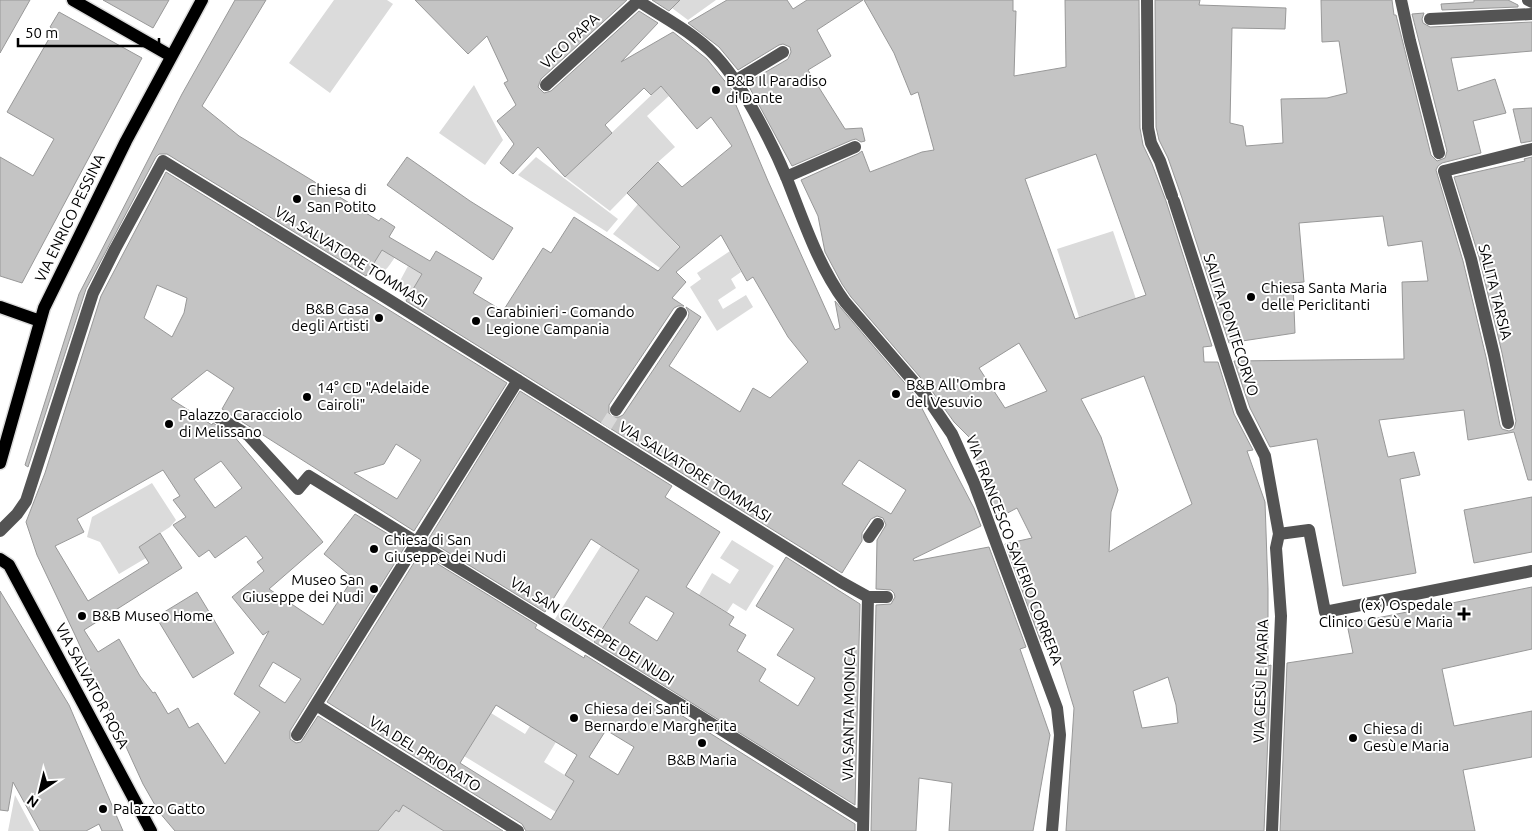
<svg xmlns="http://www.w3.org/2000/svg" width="1532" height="831" font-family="Ubuntu,sans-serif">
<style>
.green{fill:#dbdbdb}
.building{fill:#c4c4c4;stroke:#989898;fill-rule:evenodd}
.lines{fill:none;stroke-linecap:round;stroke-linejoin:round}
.minor-tunnel{stroke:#d9d9d9;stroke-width:12;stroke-dasharray:12 6;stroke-linecap:butt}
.major-casing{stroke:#dbdbdb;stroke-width:15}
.minor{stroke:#545454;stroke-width:12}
.major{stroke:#000;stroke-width:12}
.poi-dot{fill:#000;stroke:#fff;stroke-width:2}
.labels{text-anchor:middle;stroke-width:4;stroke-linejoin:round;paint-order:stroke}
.street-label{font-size:15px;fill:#000;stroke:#fff}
.poi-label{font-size:15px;fill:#000;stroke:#fff;text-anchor:start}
</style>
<rect width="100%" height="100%" fill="#fff"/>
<path class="green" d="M334,0H387L393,4L330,93L289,63Z
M680,0H716L688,20L672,8Z
M474,85L503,140L485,165L439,133Z
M661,86L669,96L647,116L675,147L658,162L610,211L565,177Z
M536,157L618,219L607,232L518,175Z
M638,204L680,248L660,268L613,234Z
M1113,231L1136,299L1079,317L1057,249Z
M382,250L395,257C385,272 384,274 366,276Z
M730,251L741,272L731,279L736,288L718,300L723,309L746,295L753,307L717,331L690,287L701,279L697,273Z
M408,266L422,274L406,301L399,286L401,279Z
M152,483L176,520L170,527L139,547L146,558L119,574L100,542L87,537L92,517Z
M732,540L774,566L746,611L733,603L727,612L699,595L712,573L730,584L739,570L720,558Z
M601,546L639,570L593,642L555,619Z
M491,713L525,734L530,726L556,742L544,762L574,781L556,812L464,756Z
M15,795L34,831H8Z
M403,805L444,831H378L396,810L399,812Z"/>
<path class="building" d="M0,0H30L0,53Z
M103,0H169L153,28Z
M235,0H266L202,106L239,136L379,221L381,218L395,227L389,237L430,261L436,251L482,278L473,293L503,311L543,248L551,253L574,217L658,271L680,247L627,193L658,162L682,187L732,146L711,117L697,129L661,86L651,95L644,88L605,125L612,133L565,177L538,147L513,174L500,163L514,144L497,121L516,105L504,83L508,81L487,36L468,54L415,0H627L541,79L538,87L544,93L551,91L639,11L658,23L621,62L673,32L707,59L732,90L730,91L768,181L835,330L840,328L835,301L915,395L974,508L981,526L913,559L914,561L989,547L1026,647L1020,649L1050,735L1033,831H949L952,783L919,778L916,831H871L876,605L891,604L895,597L894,593L891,590L876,589L877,540L886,525L883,518L877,516L871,519L862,533V541L842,573L406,301L422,274L382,250L366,276L167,154H159L156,157L86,289L28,467L25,465L79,294L182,94ZM721,235L747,281L753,277L788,337L808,362L770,398L753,388L740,412L669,366L701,317L686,307L689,313L688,318L623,415L619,417H612L609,413V405L674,308L678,306H684L672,298L686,282L676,272ZM859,460L906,490L891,514L842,484Z
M652,0H680L669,11Z
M727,0H787L793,9L807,0H863L817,30L831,56L808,70L845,129L862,128L865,141L861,142L856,139L852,140L792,166L747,83L788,59L791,52L790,47L783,44L779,45L738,70L719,47L688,23Z
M864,0H1013V11H1016L1014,76L1066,67L1065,0H1139L1140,128L1143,145L1152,164L1166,201L1212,346L1203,347L1204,362H1218L1234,414L1253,450L1247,451L1265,502L1268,589V666L1271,665L1264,831H1066L1074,708L1053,639L1041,642L1005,544L1032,538L1017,508L996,519L986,491L971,439L954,422L932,391L851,297L842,284L825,252L818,216L801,180L858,154L862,151L870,172L922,152L934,150L918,92L911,95L894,53ZM1096,154L1146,295L1075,319L1025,179ZM1019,343L1047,391L1005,408L979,368ZM1144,376L1192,504L1109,552L1111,512L1118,490L1101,437L1081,399ZM1168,677L1176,705L1178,723L1142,728L1133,691Z
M1155,0H1200L1199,5L1286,8L1285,29L1232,28L1230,123L1243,126L1246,146L1283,143L1281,99L1327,98L1347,93L1339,41L1322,42L1321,0H1392L1394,15H1396L1431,155L1437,161L1445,158L1447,151L1412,14L1424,13L1422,19L1423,23L1430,27L1532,22V51L1451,58L1458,91L1495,79L1506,113L1473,121L1481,153L1442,163L1438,166L1436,170L1463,261L1486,357L1500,425L1502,429L1509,431L1514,429L1516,421L1502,353L1479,257L1454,177L1525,161L1524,159L1532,157V480H1528L1514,432L1468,440L1464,410L1379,420L1388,457L1414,452L1420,475L1400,479L1416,573L1343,586L1317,439L1270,447L1250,408L1234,361L1404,359L1402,282L1428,281L1422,241L1388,246L1383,216L1299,223L1304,282L1293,283L1295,333L1229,343L1182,198L1168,158L1159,140L1156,127Z
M1474,0H1508L1518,5V7L1442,10L1441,4L1474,2Z
M59,12L142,58L22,283L0,276V157L33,176L54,139L7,112L54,30L50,27Z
M1532,108V141L1521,143L1513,109Z
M407,157L470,201L513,228L493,260L387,185Z
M166,172L507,383L414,531L222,409L234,388L207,370L171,399L212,425L213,423L233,435L323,542L269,589L323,625L353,578L324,554L355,514L406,545L290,731V739L296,743L301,742L318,716L503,831H444L403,805L399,812L396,810L378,831H175L159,812L143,784L75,635L37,555L26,522L45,473L101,296ZM157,285L187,298L184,313L172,337L144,318ZM396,444L421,460L397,499L354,473L384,464ZM221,461L242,488L215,508L194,479ZM163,470L180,496L173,500L186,517L173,525L199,557L209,550L215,558L246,536L263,558L257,562L264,571L232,597L263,635L269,631L234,694L260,712L225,764L198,723L189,728L178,708L168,714L155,692L153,693L140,676L119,639L98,652L84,630L182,568L160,533L139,547L149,563L88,601L55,546L84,532L77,519ZM273,662L301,679L285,703L259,686Z
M520,391L672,486L665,497L720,532L686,587L734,617L729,625L746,635L737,651L766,669L759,681L798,706L815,678L777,655L794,629L756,606L786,557L860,604L855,805L594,642L639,570L591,539L545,612L428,540ZM646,596L674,613L657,641L629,623Z
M1532,497V552L1474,563L1464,510Z
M420,553L537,625L535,628L553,639L584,658L585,655L855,824V831H526L522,824L327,702ZM496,705L577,755L565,775L574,781L551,820L460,763ZM606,730L634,747L618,775L589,757Z
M1532,587V649L1442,669L1454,726L1532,711V757L1463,770L1475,831H1280L1287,663L1353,653L1347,624Z
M0,591L69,705L123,831H102L99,824L86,831H40L13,782L8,811L0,810Z
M197,592L234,653L193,678L156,617Z"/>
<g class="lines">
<path class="minor-tunnel" d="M606,426L616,410"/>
<defs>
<path id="major" d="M73,0L171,56
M0,307L40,321
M0,463L44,308L126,141L202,0
M0,559L9,565L151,831"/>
</defs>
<use href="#major" class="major-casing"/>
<path class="minor" d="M637,0C667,20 699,35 722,63C746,92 773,145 787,179C804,222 818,265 845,302L926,396L952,434L974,483L1057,708L1060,735L1052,831
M1147,0L1148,128L1151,143L1160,161L1172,196
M1401,0L1410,41L1439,153
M1528,0L1532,2
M1430,19L1532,14
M735,81L783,52
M546,85L638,1
M786,177L855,147
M1174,201L1242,411L1265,456L1279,534L1276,548L1281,616L1272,831
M616,410L681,313
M216,416L248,435L298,489L309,476L693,712L863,819
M1508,423L1494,355L1471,259L1444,171L1532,149
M0,531L17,514L26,501L93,293L115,249L163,161L383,296L841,582L868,597H887
M1279,534L1309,530L1325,612L1532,571
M869,537L878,524
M316,705L518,831
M297,735L518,380
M863,831L868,597"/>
<use href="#major" class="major"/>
</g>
<g class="poi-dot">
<circle cx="716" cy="90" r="5"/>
<circle cx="297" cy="199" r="5"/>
<circle cx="1251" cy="297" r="5"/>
<circle cx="379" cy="318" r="5"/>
<circle cx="476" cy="321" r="5"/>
<circle cx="896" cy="394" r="5"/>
<circle cx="307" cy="397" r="5"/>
<circle cx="169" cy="424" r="5"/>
<circle cx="374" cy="549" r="5"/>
<circle cx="374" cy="589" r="5"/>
<path d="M1461.5 606.5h5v5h5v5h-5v5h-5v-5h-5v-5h5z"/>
<circle cx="82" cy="616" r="5"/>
<circle cx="574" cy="718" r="5"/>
<circle cx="1353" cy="738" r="5"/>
<circle cx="702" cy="743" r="5"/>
<circle cx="103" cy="809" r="5"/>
</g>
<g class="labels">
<g class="street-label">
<text transform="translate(570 41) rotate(-43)" y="5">VICO PAPA</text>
<text transform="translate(70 218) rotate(-64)" y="5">VIA ENRICO PESSINA</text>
<text transform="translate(351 257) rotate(32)" y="5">VIA SALVATORE TOMMASI</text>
<text transform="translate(1495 292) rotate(76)" y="5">SALITA TARSIA</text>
<text transform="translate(1231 325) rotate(72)" y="5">SALITA PONTECORVO</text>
<text transform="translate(695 472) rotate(32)" y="5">VIA SALVATORE TOMMASI</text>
<text transform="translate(1014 550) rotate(69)" y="5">VIA FRANCESCO SAVERIO CORRERA</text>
<text transform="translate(592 631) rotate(32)" y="5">VIA SAN GIUSEPPE DEI NUDI</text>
<text transform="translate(1261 681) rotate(-88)" y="5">VIA GESÙ E MARIA</text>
<text transform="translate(92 686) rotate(62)" y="5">VIA SALVATOR ROSA</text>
<text transform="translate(849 714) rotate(-89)" y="5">VIA SANTA MONICA</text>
<text transform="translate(425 754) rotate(32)" y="5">VIA DEL PRIORATO</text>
</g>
<g class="poi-label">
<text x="726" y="86">B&amp;B Il Paradiso<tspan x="726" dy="17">di Dante</tspan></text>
<text x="307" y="195">Chiesa di<tspan x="307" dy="17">San Potito</tspan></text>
<text x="1261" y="293">Chiesa Santa Maria<tspan x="1261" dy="17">delle Periclitanti</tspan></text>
<text x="369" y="314" text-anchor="end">B&amp;B Casa<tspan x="369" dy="17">degli Artisti</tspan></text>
<text x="486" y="317">Carabinieri - Comando<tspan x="486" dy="17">Legione Campania</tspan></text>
<text x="906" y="390">B&amp;B All'Ombra<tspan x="906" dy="17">del Vesuvio</tspan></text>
<text x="317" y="393">14° CD "Adelaide<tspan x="317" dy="17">Cairoli"</tspan></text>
<text x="179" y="420">Palazzo Caracciolo<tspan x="179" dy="17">di Melissano</tspan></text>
<text x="384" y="545">Chiesa di San<tspan x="384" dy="17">Giuseppe dei Nudi</tspan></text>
<text x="364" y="585" text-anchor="end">Museo San<tspan x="364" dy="17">Giuseppe dei Nudi</tspan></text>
<text x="1453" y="610" text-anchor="end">(ex) Ospedale<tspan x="1453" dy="17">Clinico Gesù e Maria</tspan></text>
<text x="92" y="621">B&amp;B Museo Home</text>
<text x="584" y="714">Chiesa dei Santi<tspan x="584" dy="17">Bernardo e Margherita</tspan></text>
<text x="1363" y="734">Chiesa di<tspan x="1363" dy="17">Gesù e Maria</tspan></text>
<text x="702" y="765" text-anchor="middle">B&amp;B Maria</text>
<text x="113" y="814">Palazzo Gatto</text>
</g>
</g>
<g transform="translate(40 791) rotate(215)" stroke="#ffffff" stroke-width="4" paint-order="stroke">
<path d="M0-4L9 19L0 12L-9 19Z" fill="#000000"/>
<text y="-8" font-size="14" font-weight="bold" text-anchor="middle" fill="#000000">N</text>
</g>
<path d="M18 38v8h141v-8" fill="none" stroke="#000000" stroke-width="2.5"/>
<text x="25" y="38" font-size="15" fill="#000000" stroke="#ffffff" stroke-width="4" paint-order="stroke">50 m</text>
</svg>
